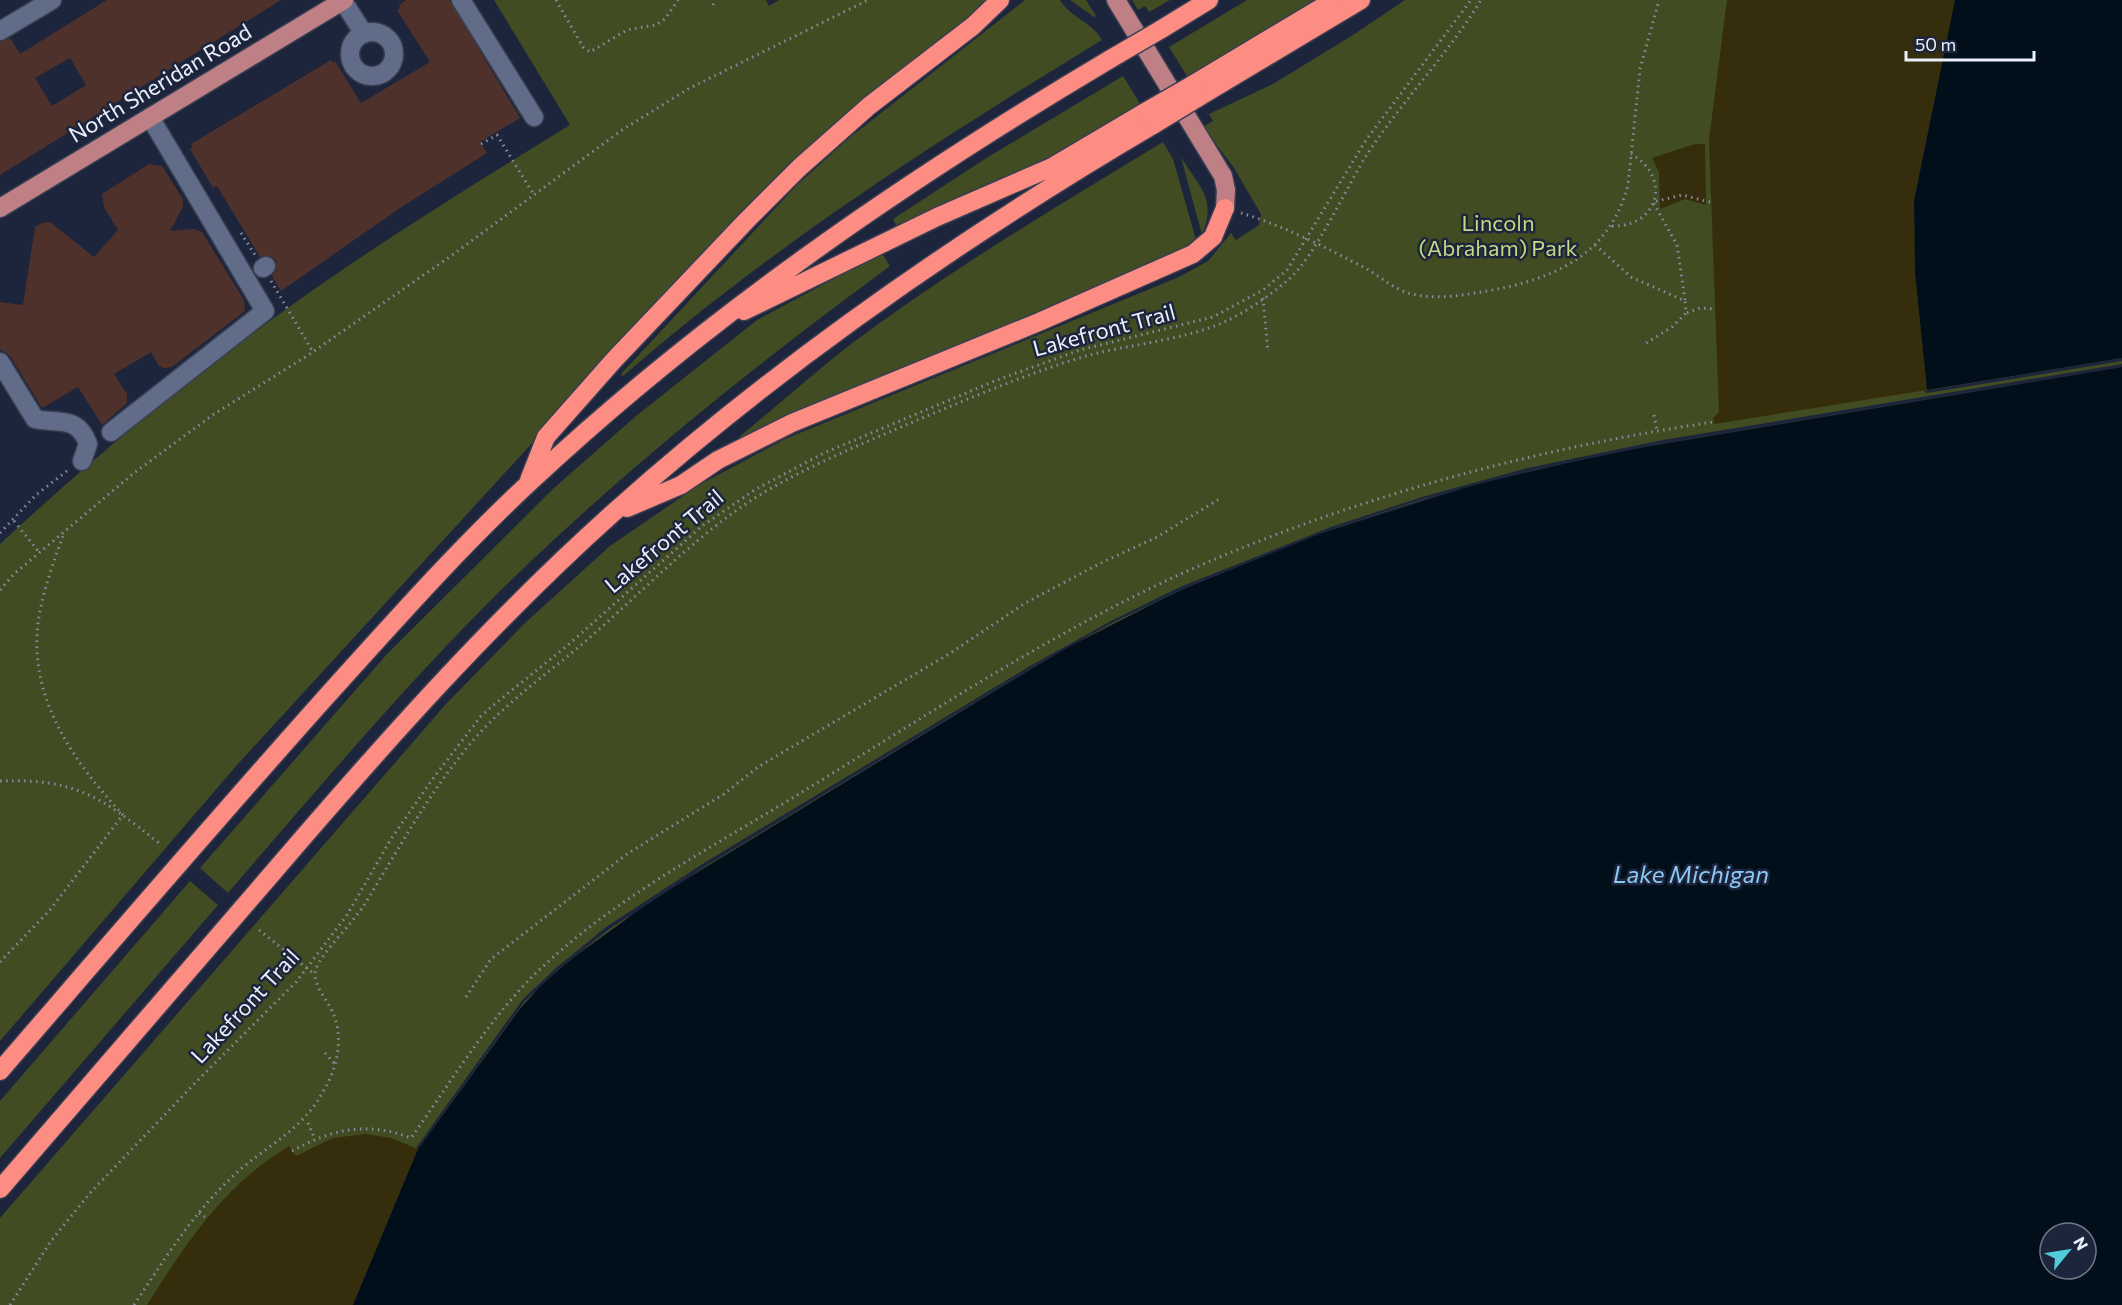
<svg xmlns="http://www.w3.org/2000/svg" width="2122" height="1305" font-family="Commissioner,sans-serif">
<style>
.green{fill:#424c22}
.sand{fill:#352d0c}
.water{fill:#010f1a;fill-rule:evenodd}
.pier{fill:#1c253c}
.building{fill:#4f312b;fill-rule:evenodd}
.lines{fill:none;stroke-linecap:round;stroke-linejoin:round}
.minor-casing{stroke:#393f53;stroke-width:21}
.major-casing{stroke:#393f53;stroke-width:21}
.highway-casing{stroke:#393f53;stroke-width:21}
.path{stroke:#868d9f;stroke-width:3;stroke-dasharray:1.5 4.5;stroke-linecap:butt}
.minor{stroke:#616d88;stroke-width:18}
.major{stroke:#bf8085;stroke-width:18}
.highway{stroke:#fd8c83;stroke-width:18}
.highway-bridge-casing{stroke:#393f53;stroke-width:21;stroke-linecap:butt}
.highway-bridge{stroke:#fd8c83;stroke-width:18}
.labels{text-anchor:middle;stroke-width:5;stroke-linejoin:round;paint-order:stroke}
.street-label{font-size:22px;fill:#ebf0fd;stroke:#1c253c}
.park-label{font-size:22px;fill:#c3d984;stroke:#1c253c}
.water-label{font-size:24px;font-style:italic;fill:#8bc8f5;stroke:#1c253c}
</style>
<rect width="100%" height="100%" fill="#1c253c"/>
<path class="green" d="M494,0H766L769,6L779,0H987L723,235L237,765L0,1041V544C91,459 190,378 292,305C381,241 476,183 570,125Z
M1025,0H1060C1071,18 1091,21 1102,40C935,142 771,247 623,376L621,374L797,185L849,138Z
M1070,0H1086L1096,16L1094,17Z
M1132,0H1170L1149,12L1145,6L1138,10Z
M1247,0H1318L1189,79L1169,47Z
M1405,0H1955L1914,201L1927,390L2122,358V367L1664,443L1528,471L1450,491L1332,529L1242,564L1158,601L1031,668L632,913L418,1149L353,1305H0V1218L446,704L526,622L610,546L699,485L785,439L1179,277L1208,261L1231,233L1236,240L1259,225L1261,214L1234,168L1203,127L1213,121L1209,114L1273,84L1353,35Z
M1123,76L1142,107L1065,154L898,229L893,219L988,157Z
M1163,142L1173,159L1197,243L740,440L739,437C775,408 810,376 847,347C948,271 1056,207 1163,142Z
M1181,157C1200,188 1217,199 1202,235Z
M882,253L890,266C754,366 623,471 502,589C405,685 317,790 228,893L200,868L387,654L554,488L636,416L757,320Z
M190,881L218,905L0,1158V1101Z"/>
<path class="sand" d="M1727,0H1955L1914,201L1915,273L1927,390L1714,424L1713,418L1719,412L1709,140Z
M1695,144H1705L1706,205L1685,199L1660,209L1659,172L1652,158Z
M366,1134L391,1138L418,1149L353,1305H147C187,1242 223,1186 289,1146L296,1156L333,1138Z"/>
<path class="water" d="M1955,0H2122V358L1927,390L1915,273L1914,201Z
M2122,367V1305H353L418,1149L519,1010L543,983L574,957L660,895L1066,648L1181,590L1310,537L1474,485L1610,453ZM2050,1233H2086V1269H2050Z"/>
<path class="pier" d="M2122,358V361L1927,393L1924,391Z
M2122,364V367L1664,443L1528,471L1423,499L1332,529L1181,590L1112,623L1031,668L706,866L608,930L558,970L525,1001L418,1149L416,1148L523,999L556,968L606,927L704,863L1030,666L1111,621L1180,587L1331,527L1422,497L1528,468L1663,440Z"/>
<path class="building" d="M107,0H281L0,175V42L10,38L20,54ZM70,58L86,85L52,106L35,78Z
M406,0H450L520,118L480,142L487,153L400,208L281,291L272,276L276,270V260L270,256L260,257L217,186L213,188L190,149L193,147L191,144L331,60L333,63L335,61L361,103L430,62L397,10L400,8L399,5Z
M149,164L162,166L183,199V207L170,231L195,229L202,232L244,300L245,311L172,367L164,368L159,366L151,352L114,374L127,394V403L102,425L78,387L42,408L10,356L0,349V302L23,305L35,227L42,223L50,222L94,257L118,230L104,207L102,194Z"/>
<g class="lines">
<defs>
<path id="minor" d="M461,0L534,117
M343,1L364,34
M0,31L52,0
M350 54a22 22 0 1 1 44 0a22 22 0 1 1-44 0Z
M263,268L266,266
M0,362L35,419C58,424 78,415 88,444L82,461
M111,432L265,311L150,117"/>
<path id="major" d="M1116,0L1223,176L1226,190L1225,208
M0,208L344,0"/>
<path id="highway" d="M1160,30L1209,0
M1192,85L1334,0
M1199,97L1361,0
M744,311L937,217L1052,167L1145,112
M529,480L546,437L614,360L747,220L799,168L869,106L973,26L1000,0
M627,508L681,485L718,460L792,423L1039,322L1193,254L1213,237L1225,208
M0,1071C108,946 215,821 325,698C391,625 457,550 529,483C706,317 905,181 1112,58
M0,1189C90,1085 180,980 270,876C378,750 488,625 613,513C779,364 961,238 1153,125"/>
</defs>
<use href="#minor" class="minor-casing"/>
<use href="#major" class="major-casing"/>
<use href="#highway" class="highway-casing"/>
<path class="path" d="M556,0L583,47L590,52L627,30L656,25L665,19L678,0
M713,5L715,0
M481,144L497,135L534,195
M1241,213C1284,226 1325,247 1365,268C1380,276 1392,288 1408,293C1432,300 1457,296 1481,292C1549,281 1609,258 1628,185L1640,69L1659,0
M1612,226C1659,227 1672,177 1631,154
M241,233L255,255
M1595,245L1631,277L1685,301L1686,313L1672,327L1643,345
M271,281L313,352
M1263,298L1268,352
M1685,300L1677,245L1653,202L1682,195L1710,202
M1687,313L1700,308L1714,309
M1654,415L1657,430
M14,521L39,552
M0,533L36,495L68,470
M0,590L14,574L134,473L214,414L307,356L451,256L622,130L688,89L868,0
M0,781C76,778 102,798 159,843
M259,930L314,974
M0,962L49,911L123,815C71,759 24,692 40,611C45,586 54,560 63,536
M466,997L491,959L627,854L724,794L758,767L949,654L1027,602L1101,563L1157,537L1221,498
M325,1053L335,1064
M308,1123L315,1139
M292,1151C332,1129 367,1121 411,1138C449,1085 488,1020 535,974C613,898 715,846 807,789C932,712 1057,629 1192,569C1358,496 1534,449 1713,422
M199,1213L205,1217
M10,1305L51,1241L90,1193L196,1082L296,982L347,915L391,839L434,777L481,716L496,703L568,645L702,526L756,489L824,453L997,380L1080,350L1213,317L1263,290L1287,270L1366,140L1471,0
M134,1305C163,1261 192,1215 231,1178C264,1146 301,1133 324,1090C337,1068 344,1038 333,1013C328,1000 311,984 316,969C322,952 353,923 364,905C396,854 424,801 462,754C497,708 544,677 587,640C635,598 679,553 730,515C783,476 848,450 908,424C966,400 1025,374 1086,356C1130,344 1179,341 1222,323C1245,313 1269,296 1288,280C1316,256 1346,187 1368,153C1403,100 1448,54 1481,0"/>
<use href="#minor" class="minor"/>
<use href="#major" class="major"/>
<use href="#highway" class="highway"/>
<defs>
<path id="highway-bridge" d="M1112,58L1160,30
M1145,112L1192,85
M1153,125L1199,97"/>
</defs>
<use href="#highway-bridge" class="highway-bridge-casing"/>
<use href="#highway-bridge" class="highway-bridge"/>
</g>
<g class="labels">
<g class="street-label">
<text transform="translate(160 83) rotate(-31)" y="8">North Sheridan Road</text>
<text transform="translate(1104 330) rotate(-15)" y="8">Lakefront Trail</text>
<text transform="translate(664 541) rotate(-40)" y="8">Lakefront Trail</text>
<text transform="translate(245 1006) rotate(-47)" y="8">Lakefront Trail</text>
</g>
<g class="park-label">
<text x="1498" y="231">Lincoln<tspan x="1498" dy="25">(Abraham) Park</tspan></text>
</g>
<g class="water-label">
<text x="1691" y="883">Lake Michigan</text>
</g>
</g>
<g transform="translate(2068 1251) rotate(60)"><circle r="28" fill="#1c253c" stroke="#6f7689" stroke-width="1.5"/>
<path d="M0-4.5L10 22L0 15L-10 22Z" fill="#54cadd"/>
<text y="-9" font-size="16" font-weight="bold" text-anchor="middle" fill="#ebf0fd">N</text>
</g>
<path d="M1906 51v9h128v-9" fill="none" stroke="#ebf0fd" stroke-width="3"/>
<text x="1915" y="51" font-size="18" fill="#ebf0fd" stroke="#1c253c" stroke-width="4.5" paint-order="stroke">50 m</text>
</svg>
